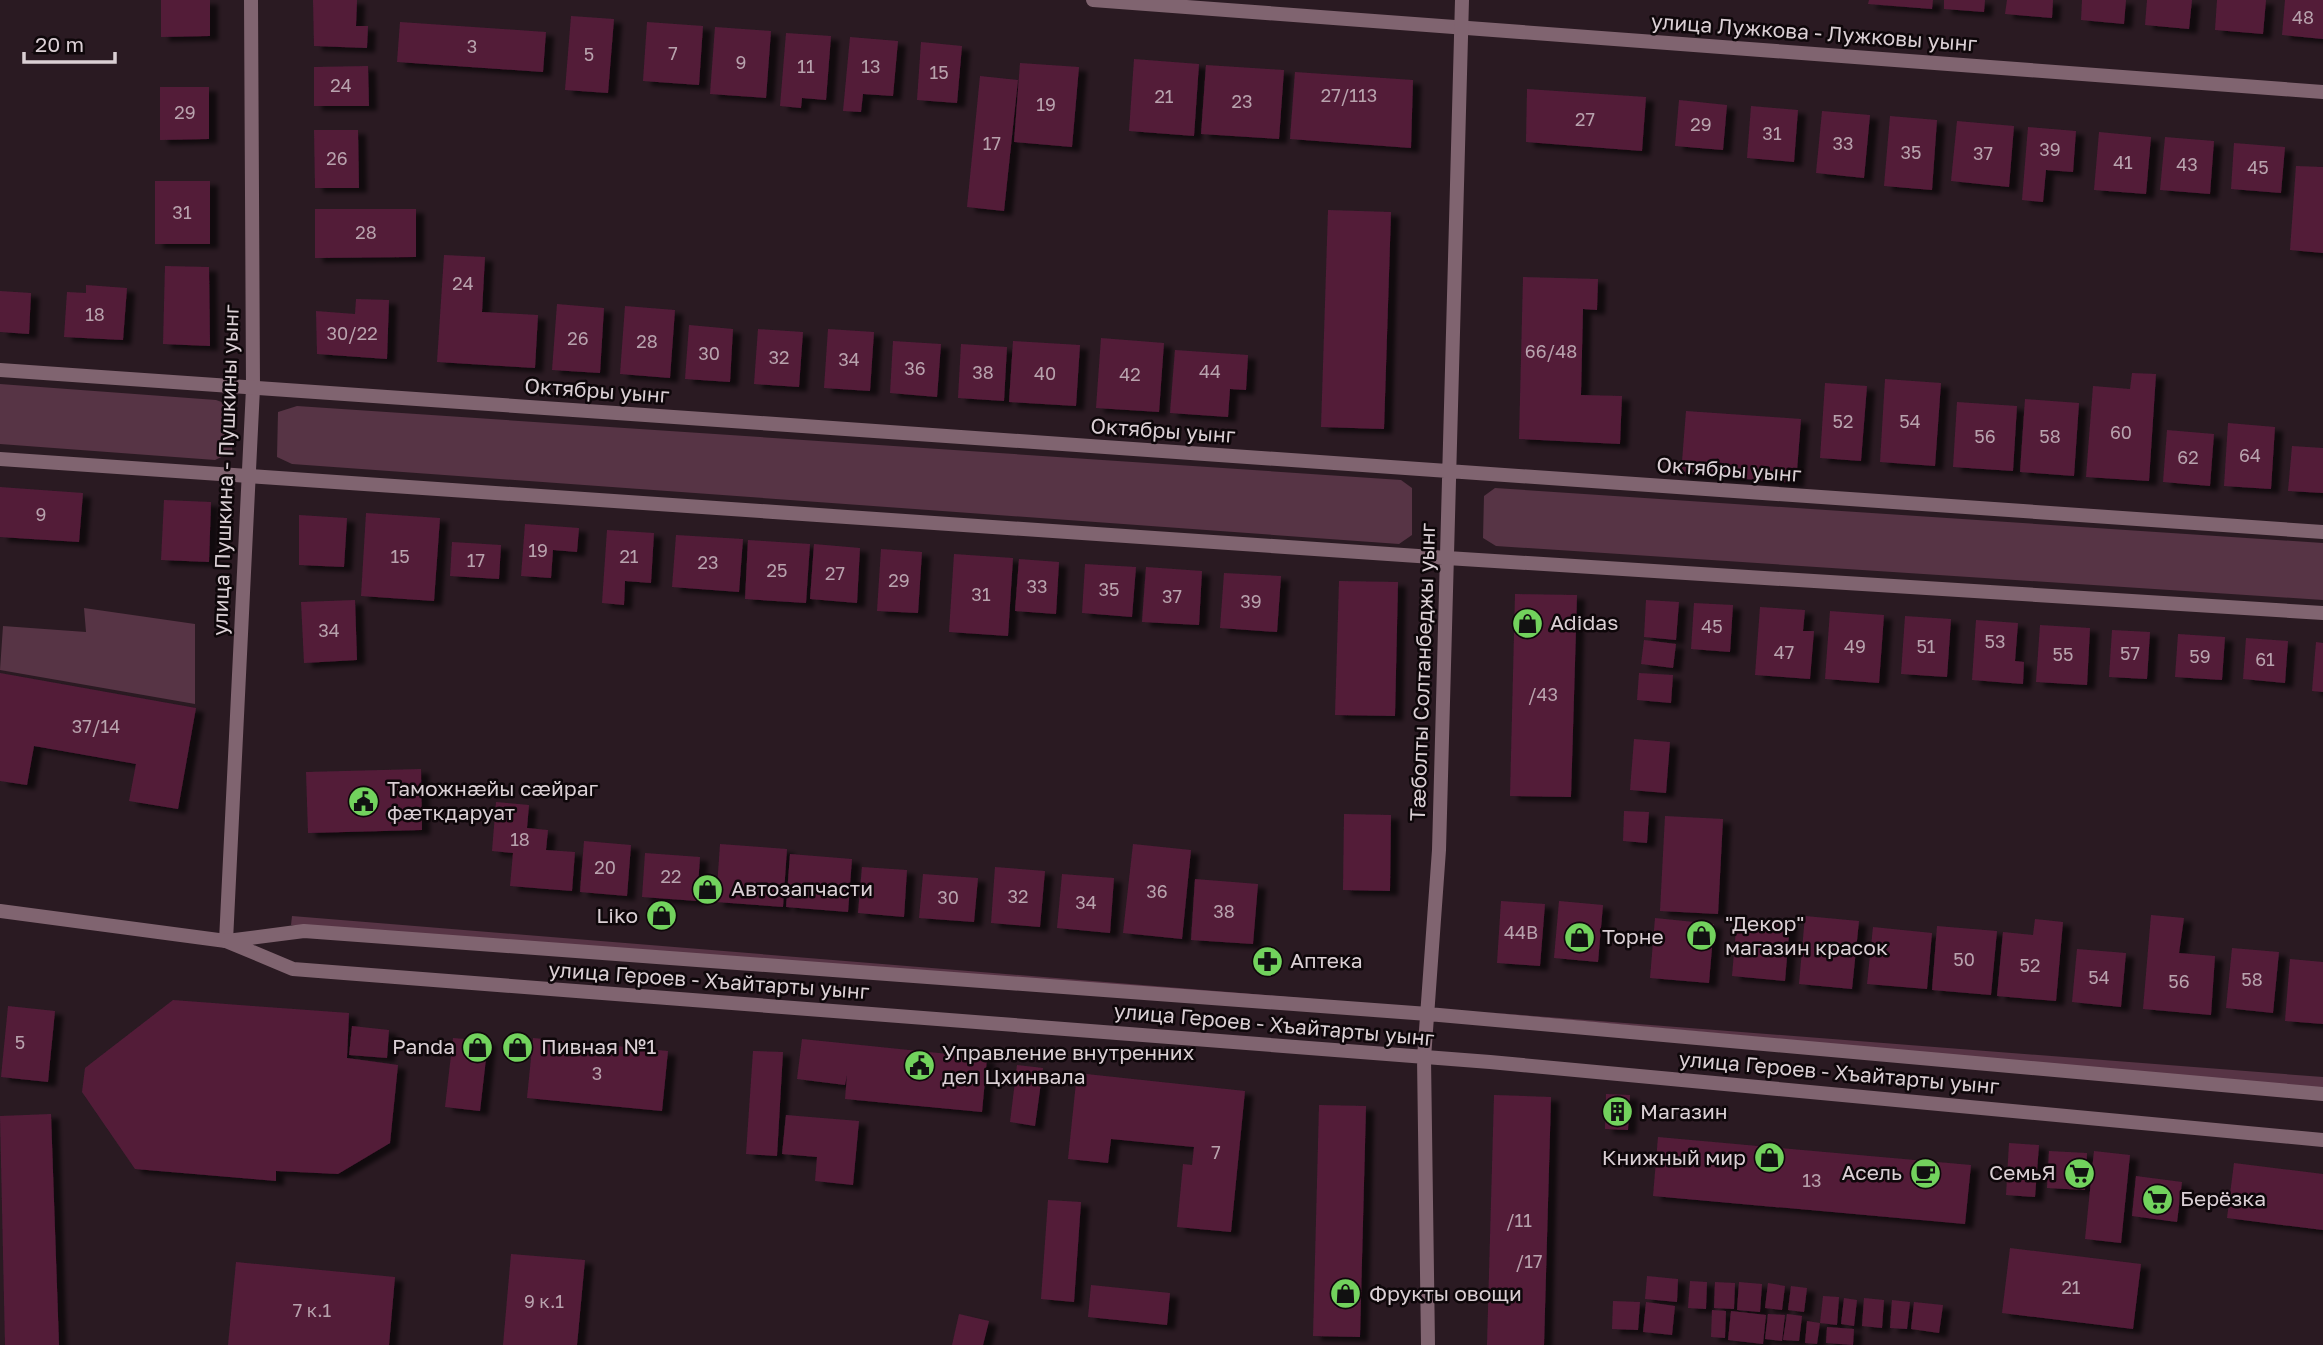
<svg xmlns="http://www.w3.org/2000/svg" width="2323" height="1345" font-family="'Golos Text',sans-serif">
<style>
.green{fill:#573445}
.building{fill:#521c39;filter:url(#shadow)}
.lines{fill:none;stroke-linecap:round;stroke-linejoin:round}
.minor{stroke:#806470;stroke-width:14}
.tertiary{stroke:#806470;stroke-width:14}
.labels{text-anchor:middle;stroke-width:5;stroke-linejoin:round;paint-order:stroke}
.number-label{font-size:18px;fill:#b8a2ad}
.street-label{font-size:21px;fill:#dacfd4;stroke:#0e070a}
.poi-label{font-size:21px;fill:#dacfd4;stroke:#0e070a;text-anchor:start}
</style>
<defs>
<filter id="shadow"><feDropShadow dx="8" dy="4.5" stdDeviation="2" flood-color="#0009"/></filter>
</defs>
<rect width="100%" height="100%" fill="#2a1a22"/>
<path class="green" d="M0,384L216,400L233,406L232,452L215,460L0,444Z
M297,406L1401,480L1412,488V535L1399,544L292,464L277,457L278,412Z
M1495,488L2323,543V600L1496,546L1483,538L1484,496Z
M84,608L195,624V704L0,670L3,626L86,632Z
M292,916L1363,1003L1362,1015L291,925Z
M1483,1012L2323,1077V1089Z"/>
<path class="building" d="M161,0H210V36L161,37Z
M313,0H357L356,26H368L367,48L314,46Z
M1869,0H1933L1932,9L1868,4Z
M1944,0H1985L1984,12L1944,9Z
M2007,0H2053L2052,18L2005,14Z
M2082,0H2126L2124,24L2081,20Z
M2147,0H2192L2189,29L2145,25Z
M2217,0H2266L2263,34L2215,30Z
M2285,0H2323V39L2282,35Z
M571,16L614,19L608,93L565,90Z
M400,22L546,32L543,72L397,62Z
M647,22L703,26L699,85L643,81Z
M715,27L771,31L766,98L710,94Z
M786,33L831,36L826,100L802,98L801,108L780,106Z
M850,37L898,41L893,96L863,94L861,112L843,111Z
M921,42L962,46L957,103L917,100Z
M1134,59L1199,64L1194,136L1129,131Z
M1020,63L1079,67L1072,147L1014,142Z
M1206,65L1284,70L1279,139L1201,134Z
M368,66L369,106H314V67Z
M1295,72L1413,80L1411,148L1290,139Z
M980,76L1018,80L1004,211L967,207Z
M160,87H209V139L160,140Z
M1527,89L1646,97L1642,151L1526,142Z
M1679,100L1727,105L1723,150L1675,146Z
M1751,106L1798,110L1794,162L1747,158Z
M1822,111L1870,115L1864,178L1816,173Z
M1890,116L1937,120L1932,190L1884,186Z
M1957,121L2014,126L2009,187L1951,181Z
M2028,127L2076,131L2073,172L2046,170L2043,202L2022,200Z
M314,130H358L359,188H315Z
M2099,132L2151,137L2146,194L2094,190Z
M2165,137L2214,141L2210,194L2160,190Z
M2234,143L2285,147L2281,193L2231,189Z
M2296,166L2323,167V253L2290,250Z
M155,181H210V244H155Z
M315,209H416V257L315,258Z
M1328,210L1391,212L1384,429L1321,427Z
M444,255L485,257L482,312L538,315L535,368L437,362Z
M165,266L209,267L210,346L163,344Z
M1523,277L1598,279L1597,310L1583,309L1581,395L1622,396L1620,444L1519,439Z
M86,285L127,288L123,340L64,337L67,292L86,293Z
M0,291L31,293L29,334L0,332Z
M356,299L389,300L387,359L317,354L316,311L355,314Z
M557,304L604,308L600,373L552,370Z
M625,306L675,310L670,378L620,374Z
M689,325L733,329L730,382L685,379Z
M758,329L803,332L799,387L754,384Z
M828,329L874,332L870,391L824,388Z
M1101,338L1164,343L1159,412L1096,408Z
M893,341L941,344L937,397L890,393Z
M1013,341L1080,345L1076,406L1009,402Z
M961,344L1007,347L1004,401L958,398Z
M1175,350L1248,355L1246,390L1230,389L1228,417L1170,413Z
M2132,373L2156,374L2149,481L2086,477L2093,386L2130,389Z
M1885,379L1941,383L1935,466L1880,462Z
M1825,383L1867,386L1861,461L1820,458Z
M2025,399L2079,403L2074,476L2020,472Z
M1957,402L2017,406L2013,471L1953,467Z
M1686,411L1801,419L1796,483L1681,474Z
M2228,423L2275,427L2271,489L2224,486Z
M2167,430L2214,434L2210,486L2163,482Z
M2292,446L2323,448V493L2288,491Z
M0,487L83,493L79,542L0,537Z
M164,500L211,502L209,562L161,560Z
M366,513L440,518L434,601L361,596Z
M299,515L347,518L344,567L299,565Z
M525,524L579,528L577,552L553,550L551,578L521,576Z
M607,530L654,533L651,583L625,581L624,605L602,603Z
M676,535L743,539L739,592L672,587Z
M748,540L810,544L806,603L745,599Z
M452,542L501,545L499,579L450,576Z
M814,544L860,548L857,603L810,599Z
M881,549L922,552L918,613L877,611Z
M954,554L1013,558L1008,636L949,632Z
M1019,559L1059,562L1056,614L1015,611Z
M1085,564L1136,567L1132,617L1082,613Z
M1146,567L1202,571L1199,625L1142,622Z
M1224,573L1281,576L1277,632L1220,628Z
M1339,581L1398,582L1395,716L1335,715Z
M1515,594L1577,595L1571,797L1510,796Z
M355,600L357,660L304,663L301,602Z
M1646,600L1679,602L1676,640L1644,637Z
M1694,603L1733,605L1730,652L1691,649Z
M1760,607L1805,610L1803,631H1814L1810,679L1755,675Z
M1830,611L1884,615L1879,683L1825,679Z
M1905,616L1951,619L1947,677L1901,674Z
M1976,620L2018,623L2015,661L2024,662L2023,684L1972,680Z
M2040,625L2090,628L2087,685L2036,682Z
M2112,630L2150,632L2147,679L2109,677Z
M2178,634L2225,637L2222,680L2175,677Z
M2246,638L2288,641L2285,683L2243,679Z
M1644,640L1676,644L1673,668L1641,664Z
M2316,642L2323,643V692L2312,691Z
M0,673L196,708L178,809L129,801L136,764L34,746L27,785L0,781Z
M1639,673L1673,675L1671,703L1637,700Z
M1634,739L1670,742L1666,793L1630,790Z
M421,769L422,830L308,833L306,772Z
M496,802L529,805L527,828L548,830L546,850L575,852L572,891L510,886L513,853L492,851Z
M1624,811L1649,812L1647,843L1623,841Z
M1344,814L1391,815L1390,891L1343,890Z
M1665,816L1723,819L1718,914L1660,911Z
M584,841L631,845L627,896L580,892Z
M720,844L787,849L783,907L716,902Z
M1133,844L1191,850L1182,939L1123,933Z
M645,853L700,857L697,901L642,897Z
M790,854L852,859L848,912L786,907Z
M862,867L907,870L904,917L858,913Z
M995,867L1045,871L1040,927L991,923Z
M923,874L978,878L974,922L919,918Z
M1062,874L1114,878L1110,933L1057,928Z
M1195,879L1258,884L1253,944L1191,940Z
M1501,901L1545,904L1540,966L1497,963Z
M1559,901L1603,905L1598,962L1554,958Z
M2151,915L2184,918L2179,953L2215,956L2211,1015L2143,1009Z
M1805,916L1859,921L1852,989L1799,984Z
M1655,918L1714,924L1709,983L1650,978Z
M1737,918L1790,922L1785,981L1732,976Z
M2035,919L2063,922L2056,1001L1997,996L2003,932L2033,935Z
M1937,926L1997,931L1991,995L1932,990Z
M1873,927L1932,933L1927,989L1867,984Z
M2232,948L2279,952L2273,1013L2226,1008Z
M2077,949L2126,953L2121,1007L2072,1002Z
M2290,959L2323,962V1024L2285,1021Z
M173,1000L349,1013L347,1058L398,1065L390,1143L338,1174L276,1171V1181L135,1169L82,1092L85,1068Z
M8,1006L55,1011L48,1082L1,1077Z
M352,1026L389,1030L387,1058L349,1055Z
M453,1038L488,1041L480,1111L445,1107Z
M533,1038L668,1051L662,1111L527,1098Z
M802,1039L987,1058L982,1112L845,1099L847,1075L845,1085L797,1079Z
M753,1051L783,1052L777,1156L746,1154Z
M1017,1065L1043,1068L1035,1126L1010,1122Z
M1077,1073L1245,1091L1231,1232L1177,1227L1183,1164L1192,1165L1194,1147L1111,1139L1108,1163L1068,1159Z
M1606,1094L1630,1095L1628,1130L1605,1129Z
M1494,1095L1551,1097L1544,1345H1487Z
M1319,1105L1366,1106L1360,1337L1313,1336Z
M51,1114L59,1345H5L0,1116Z
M786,1115L859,1121L853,1185L815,1181L817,1157L782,1154Z
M1658,1137L1971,1165L1965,1224L1653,1196Z
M2009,1143L2039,1145L2035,1197L2006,1195Z
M2049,1151L2087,1153L2085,1190L2047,1188Z
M2094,1151L2130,1155L2121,1243L2085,1239Z
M2234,1163L2323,1174V1230L2227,1218Z
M2136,1176L2182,1182L2177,1222L2132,1216Z
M1048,1200L1081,1202L1074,1302L1041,1299Z
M2010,1248L2141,1264L2133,1329L2002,1313Z
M511,1254L585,1260L577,1345H503Z
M236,1262L395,1277L389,1345H228Z
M1647,1276L1678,1279L1677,1302L1645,1299Z
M1690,1281L1707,1282L1706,1309L1688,1308Z
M1715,1282L1735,1283L1734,1309L1714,1308Z
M1739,1282L1762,1284L1760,1312L1737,1310Z
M1768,1283L1785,1286L1782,1310L1765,1308Z
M1091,1285L1170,1293L1167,1325L1088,1317Z
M1791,1286L1807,1288L1804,1312L1788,1310Z
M1823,1296L1839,1297L1837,1325L1820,1323Z
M1844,1298L1857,1300L1854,1326L1841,1324Z
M1864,1298L1884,1300L1882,1328L1862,1326Z
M1892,1300L1910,1302L1907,1329L1890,1328Z
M1613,1301L1640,1302L1638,1330L1612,1329Z
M1646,1302L1675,1306L1672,1335L1643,1332Z
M1914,1302L1943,1305L1939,1333L1911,1329Z
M1712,1310L1726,1311L1725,1338L1711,1337Z
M1731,1311L1766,1315L1763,1344L1728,1340Z
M959,1314L989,1321L983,1345H952Z
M1768,1314L1785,1315L1782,1341L1765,1339Z
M1787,1314L1802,1316L1799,1341L1783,1340Z
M1807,1321L1820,1323L1817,1344L1805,1343Z
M1827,1327L1854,1329L1853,1345L1826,1343Z"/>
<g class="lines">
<path class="minor" d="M1093,0L2323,92
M226,941L253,388L251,0"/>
<path class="tertiary" d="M0,370L2323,532
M0,459L1447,558L2323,613
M0,911L226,941L293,969L1490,1062L2323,1140
M227,941L304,931L1428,1014L2323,1094
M1428,1345L1424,1058L1439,850L1462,0"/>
</g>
<defs>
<symbol id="shop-disc" viewBox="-11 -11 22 22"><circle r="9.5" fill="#72d25d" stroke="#0e070a"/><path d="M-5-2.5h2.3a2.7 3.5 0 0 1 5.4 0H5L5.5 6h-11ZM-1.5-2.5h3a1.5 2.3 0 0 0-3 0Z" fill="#111"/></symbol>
<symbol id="civic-disc" viewBox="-11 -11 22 22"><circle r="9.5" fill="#72d25d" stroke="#0e070a"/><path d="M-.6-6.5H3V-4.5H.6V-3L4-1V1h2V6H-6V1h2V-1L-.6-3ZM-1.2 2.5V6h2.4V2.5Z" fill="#111"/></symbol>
<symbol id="pharmacy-disc" viewBox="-11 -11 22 22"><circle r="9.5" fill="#72d25d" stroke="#0e070a"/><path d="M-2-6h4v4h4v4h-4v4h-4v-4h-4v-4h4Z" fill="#111"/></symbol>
<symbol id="building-disc" viewBox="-11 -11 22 22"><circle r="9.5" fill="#72d25d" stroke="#0e070a"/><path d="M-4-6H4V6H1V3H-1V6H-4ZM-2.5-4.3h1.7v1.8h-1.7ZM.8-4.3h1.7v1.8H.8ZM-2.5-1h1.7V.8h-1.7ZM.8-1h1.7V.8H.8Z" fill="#111"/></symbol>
<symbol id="cafe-disc" viewBox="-11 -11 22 22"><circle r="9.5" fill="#72d25d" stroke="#0e070a"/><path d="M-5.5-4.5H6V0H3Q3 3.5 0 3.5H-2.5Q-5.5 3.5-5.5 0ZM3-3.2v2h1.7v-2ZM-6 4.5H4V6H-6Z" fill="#111"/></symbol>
<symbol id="supermarket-disc" viewBox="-11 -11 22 22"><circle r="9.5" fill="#72d25d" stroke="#0e070a"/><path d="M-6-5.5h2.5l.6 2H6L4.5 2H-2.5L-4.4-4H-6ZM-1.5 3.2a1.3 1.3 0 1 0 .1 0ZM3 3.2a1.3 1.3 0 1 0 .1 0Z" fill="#111"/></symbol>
</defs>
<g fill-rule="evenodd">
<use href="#shop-disc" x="1510" y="606" width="35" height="35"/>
<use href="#civic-disc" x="346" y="784" width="35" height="35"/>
<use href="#shop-disc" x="690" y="872" width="35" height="35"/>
<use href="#shop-disc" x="644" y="898" width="35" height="35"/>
<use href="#shop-disc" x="1684" y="918" width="35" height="35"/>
<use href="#shop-disc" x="1562" y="920" width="35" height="35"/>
<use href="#pharmacy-disc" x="1250" y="944" width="35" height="35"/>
<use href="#shop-disc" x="460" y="1030" width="35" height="35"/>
<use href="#shop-disc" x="500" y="1030" width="35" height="35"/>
<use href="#civic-disc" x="902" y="1048" width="35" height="35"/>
<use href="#building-disc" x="1600" y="1094" width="35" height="35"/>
<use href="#shop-disc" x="1752" y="1140" width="35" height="35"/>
<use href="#cafe-disc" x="1908" y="1156" width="35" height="35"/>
<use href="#supermarket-disc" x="2062" y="1156" width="35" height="35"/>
<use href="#supermarket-disc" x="2140" y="1182" width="35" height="35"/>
<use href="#shop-disc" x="1328" y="1276" width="35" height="35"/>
</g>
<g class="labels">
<g class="number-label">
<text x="2303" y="24">48</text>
<text x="472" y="53">3</text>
<text x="673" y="60">7</text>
<text x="589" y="61">5</text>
<text x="741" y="69">9</text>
<text x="806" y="73">11</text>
<text x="871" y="73">13</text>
<text x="939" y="79">15</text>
<text x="341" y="92">24</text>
<text x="1349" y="102">27/113</text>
<text x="1164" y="103">21</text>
<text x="1242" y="108">23</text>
<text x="1046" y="111">19</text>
<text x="185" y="119">29</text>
<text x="1585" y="126">27</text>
<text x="1701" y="131">29</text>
<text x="1772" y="140">31</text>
<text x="992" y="150">17</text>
<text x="1843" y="150">33</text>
<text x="2050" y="156">39</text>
<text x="1911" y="159">35</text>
<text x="1983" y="160">37</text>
<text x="337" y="165">26</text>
<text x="2123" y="169">41</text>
<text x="2187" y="171">43</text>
<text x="2258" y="174">45</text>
<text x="182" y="219">31</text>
<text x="366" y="239">28</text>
<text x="463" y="290">24</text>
<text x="95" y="321">18</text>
<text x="352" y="340">30/22</text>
<text x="578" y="345">26</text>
<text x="647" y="348">28</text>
<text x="1551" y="358">66/48</text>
<text x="709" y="360">30</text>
<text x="779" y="364">32</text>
<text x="849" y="366">34</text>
<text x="915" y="375">36</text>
<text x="1210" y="378">44</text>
<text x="983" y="379">38</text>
<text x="1045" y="380">40</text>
<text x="1130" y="381">42</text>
<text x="1843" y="428">52</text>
<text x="1910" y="428">54</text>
<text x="2121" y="439">60</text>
<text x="1985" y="443">56</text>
<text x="2050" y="443">58</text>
<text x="2250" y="462">64</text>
<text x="2188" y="464">62</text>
<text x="41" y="521">9</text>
<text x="538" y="557">19</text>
<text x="400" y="563">15</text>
<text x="629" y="563">21</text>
<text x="476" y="567">17</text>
<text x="708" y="569">23</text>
<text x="777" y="577">25</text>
<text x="835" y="580">27</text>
<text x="899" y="587">29</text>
<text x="1037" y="593">33</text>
<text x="1109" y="596">35</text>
<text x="981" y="601">31</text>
<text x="1172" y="603">37</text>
<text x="1251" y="608">39</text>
<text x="1712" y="633">45</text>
<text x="329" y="637">34</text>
<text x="1995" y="648">53</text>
<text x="1855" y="653">49</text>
<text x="1926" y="653">51</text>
<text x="1784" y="659">47</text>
<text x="2130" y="660">57</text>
<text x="2063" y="661">55</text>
<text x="2200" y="663">59</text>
<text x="2265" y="666">61</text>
<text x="1543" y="701">/43</text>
<text x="96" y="733">37/14</text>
<text x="520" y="846">18</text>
<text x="605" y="874">20</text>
<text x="671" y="883">22</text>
<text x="1157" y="898">36</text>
<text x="1018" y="903">32</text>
<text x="948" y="904">30</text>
<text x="1086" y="909">34</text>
<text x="1224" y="918">38</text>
<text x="1521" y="939">44В</text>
<text x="1964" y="966">50</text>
<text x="2030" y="972">52</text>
<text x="2099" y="984">54</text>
<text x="2252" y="986">58</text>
<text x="2179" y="988">56</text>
<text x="20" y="1049">5</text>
<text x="597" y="1080">3</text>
<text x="1216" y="1159">7</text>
<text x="1812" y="1187">13</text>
<text x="1519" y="1227">/11</text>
<text x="1529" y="1268">/17</text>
<text x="2071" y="1294">21</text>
<text x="544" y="1308">9 к.1</text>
<text x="312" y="1317">7 к.1</text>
</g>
<g class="street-label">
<text transform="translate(1814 33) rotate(4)" y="7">улица Лужкова - Лужковы уынг</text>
<text transform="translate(597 391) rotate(4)" y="7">Октябры уынг</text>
<text transform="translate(1163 431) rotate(4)" y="7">Октябры уынг</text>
<text transform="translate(226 470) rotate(-88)" y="7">улица Пушкина - Пушкины уынг</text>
<text transform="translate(1729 470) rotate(4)" y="7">Октябры уынг</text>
<text transform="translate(1423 672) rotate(-88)" y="7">Тæболты Солтанбеджы уынг</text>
<text transform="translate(709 981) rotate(4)" y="7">улица Героев - Хъайтарты уынг</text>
<text transform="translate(1274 1025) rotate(5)" y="7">улица Героев - Хъайтарты уынг</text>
<text transform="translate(1839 1073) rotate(5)" y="7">улица Героев - Хъайтарты уынг</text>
</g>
<g class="poi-label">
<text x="1550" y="630">Adidas</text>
<text x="387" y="796">Таможнæйы сæйраг<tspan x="387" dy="24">фæткдаруат</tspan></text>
<text x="731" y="896">Автозапчасти</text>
<text x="638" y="923" text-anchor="end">Liko</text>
<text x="1725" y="931">"Декор"<tspan x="1725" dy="24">магазин красок</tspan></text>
<text x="1602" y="944">Торне</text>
<text x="1290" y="968">Аптека</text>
<text x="455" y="1054" text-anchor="end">Panda</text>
<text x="541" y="1054">Пивная №1</text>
<text x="942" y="1060">Управление внутренних<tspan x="942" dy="24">дел Цхинвала</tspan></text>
<text x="1640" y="1119">Магазин</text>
<text x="1746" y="1165" text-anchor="end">Книжный мир</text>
<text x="1902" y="1180" text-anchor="end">Асель</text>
<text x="2056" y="1180" text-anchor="end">СемьЯ</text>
<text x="2180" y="1206">Берёзка</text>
<text x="1369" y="1301">Фрукты овощи</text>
</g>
</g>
<path d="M24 52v10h91v-10" fill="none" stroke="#dacfd4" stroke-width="3.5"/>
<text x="35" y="52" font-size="21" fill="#dacfd4" stroke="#0e070a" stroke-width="5" paint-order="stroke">20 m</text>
</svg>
